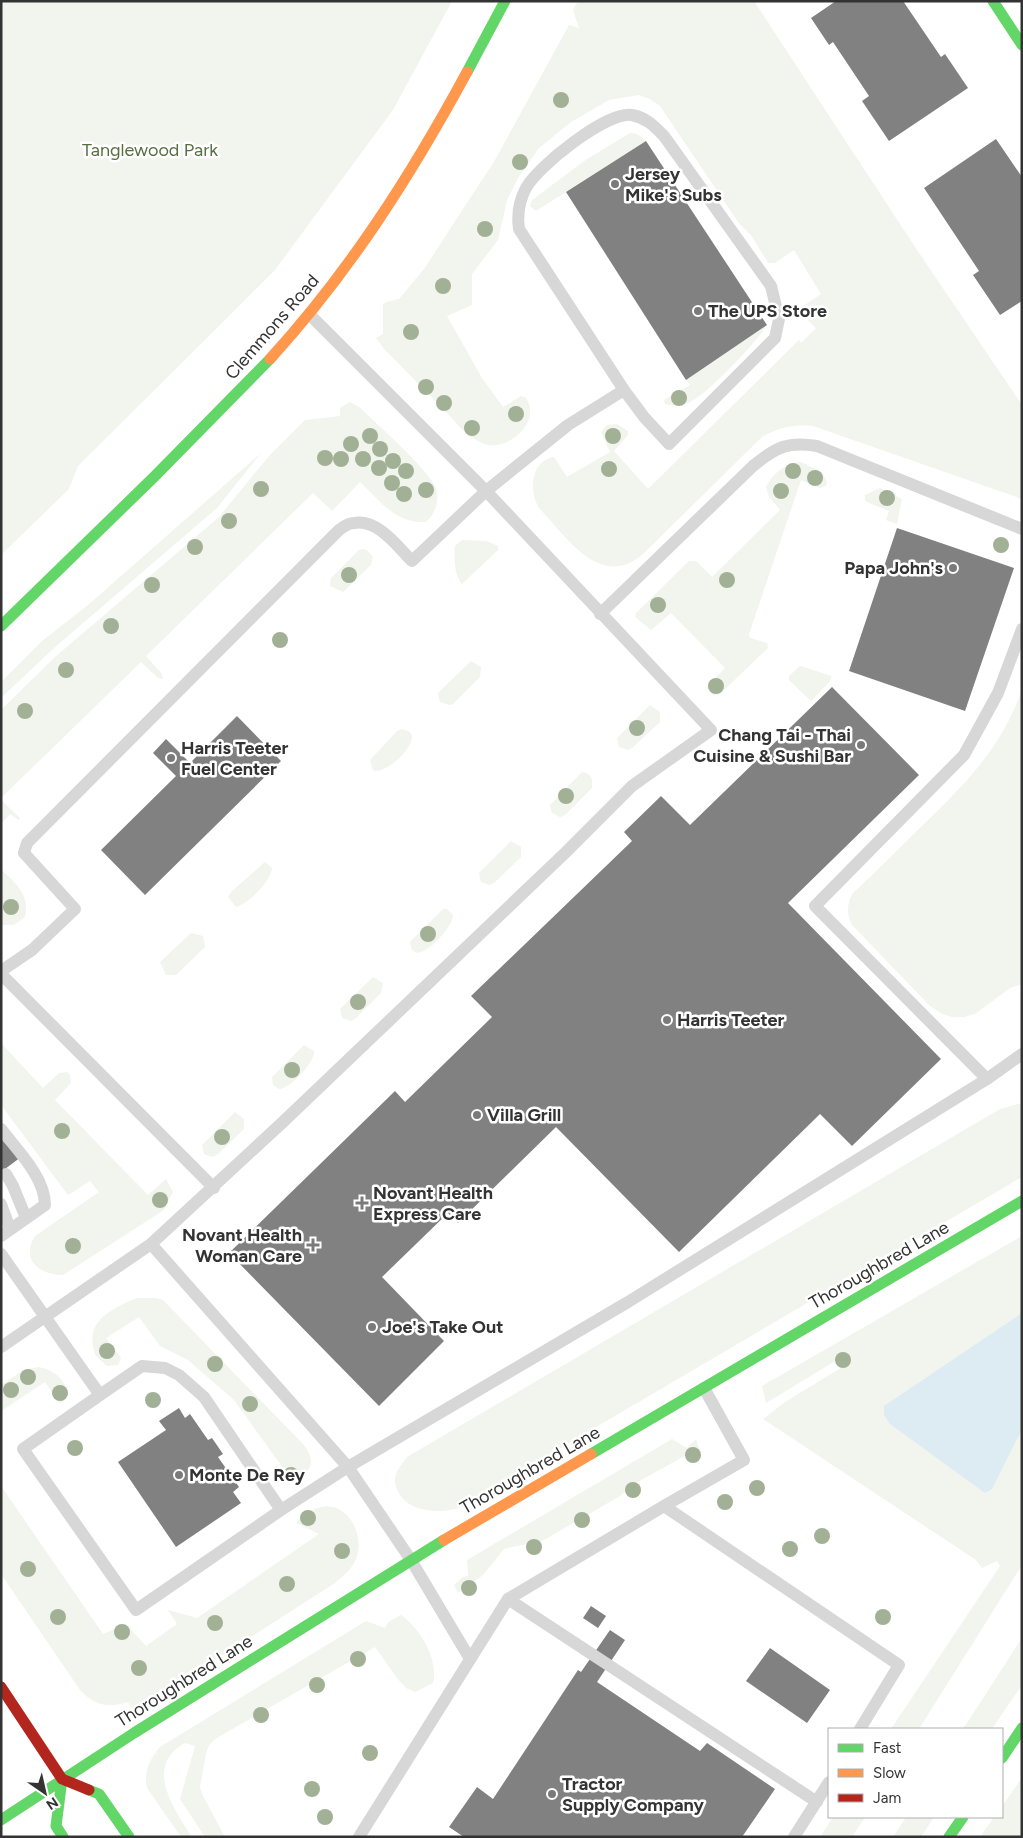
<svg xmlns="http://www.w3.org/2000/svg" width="1023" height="1838" font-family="Figtree,sans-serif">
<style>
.green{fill:#f1f5ed}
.water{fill:#ddebf3}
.building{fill:#818181}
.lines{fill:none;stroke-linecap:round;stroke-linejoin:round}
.lane{stroke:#d7d7d7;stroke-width:12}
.fast{stroke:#63d668;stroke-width:11}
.slow{stroke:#ff974d;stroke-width:11}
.jam{stroke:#b3261e;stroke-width:11}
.tree{fill:#a2b095}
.poi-dot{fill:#7a7a7a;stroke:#fff;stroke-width:2}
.labels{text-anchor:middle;stroke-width:5;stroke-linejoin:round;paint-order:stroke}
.park-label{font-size:18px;fill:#56703f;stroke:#fff}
.poi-label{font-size:18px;font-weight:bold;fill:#333;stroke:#fff;text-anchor:start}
.street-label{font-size:18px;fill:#333;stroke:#fff}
</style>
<rect width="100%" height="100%" fill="#fff"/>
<path class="green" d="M1,1H452L393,110L275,270L78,466L69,489L1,555Z
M578,1H754L917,250L1022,405V499L813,426C794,424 781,427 763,436L643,554C600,591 566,536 539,508C529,492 530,461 554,457L567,477L610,452L601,432L607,425L617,424L628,431V435L614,451L648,489L799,340L801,343L816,328L801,314L802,307L821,294L794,250L775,263H768L751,235L738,222L660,106L650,99L639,95L609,100L571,122L539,148L518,178L507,200L498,240L472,274V305L447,316L482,378L503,407L521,396L526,398C543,423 505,454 482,443C467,437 456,422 445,411C425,390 405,370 385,350L376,338L383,334V305L386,302L399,299L424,269L495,160L569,25L579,28L573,10Z
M630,133L637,134L646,141L536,211L530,206L532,200L587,159Z
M767,325C757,342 706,396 688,403C681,405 672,406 665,404L664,400L690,385L686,380Z
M350,402L359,407C376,423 429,470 436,488C440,501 435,514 426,522C396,524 380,501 360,482L332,511L313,493L146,656L162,674L163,679L158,678L141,662L1,798V710L55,657L219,517L269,456L305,420L340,416V408Z
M261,453L217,508L54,648L1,698V682L42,641L88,605Z
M801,462L822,472L827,482L826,486L820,488L801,480L749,634L750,638L767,643L768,648L720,694L713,695L707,688L710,683L725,668L671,613L651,630L635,617L636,613L689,561H696L712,577L780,510L769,497L766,487C773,473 785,463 801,462Z
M880,488L902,499L897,524L886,520L889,511L869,503L865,500V495Z
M462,540L487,541L498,546V550L462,584C454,575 454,557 455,546Z
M364,549L368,551L373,557L371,565L343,592L330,586L331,578L359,550Z
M471,661L481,667L480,677L453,704L449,705L440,702L438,693Z
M800,666L832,676L830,681L811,701L789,680V676Z
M1022,690V984L1010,988L975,1014L964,1017H952L942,1014L930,1006L852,925C846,914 847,903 853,893C877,871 900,847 924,824C966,783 1002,747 1022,690Z
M650,705L660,712V722L632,748L628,750L619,747L617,738Z
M402,729L410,732L412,736C414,748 384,776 373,770L370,760L397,731Z
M582,772C592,774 593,779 592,788L565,815L560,817L552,813L550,805Z
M1,800L20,818L19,820L10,814L1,824Z
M511,841L521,847V857L494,883L489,885L481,882L479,873Z
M265,862L272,868C272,880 248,904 236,907L228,897L231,892Z
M1,869C16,884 30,894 25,917L14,925H1Z
M443,909H447L453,915C453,927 429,952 417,953L412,950L410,942Z
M191,933L203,936L205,947L176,975H166L160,962Z
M373,977L383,983L381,993L355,1019L351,1021L342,1018L340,1009Z
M1,1043L43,1088L59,1073L67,1072L70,1075L71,1083L55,1100L148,1195L166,1179L173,1192L164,1210L63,1275C40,1275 20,1260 35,1236L99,1192L90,1181L68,1195L1,1105Z
M304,1045L314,1051C315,1062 290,1089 279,1089L273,1085L272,1077Z
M1022,1103V1177L458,1508C436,1515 399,1511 395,1482C394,1473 402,1464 407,1457L1000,1109Z
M235,1112L244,1119V1129L217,1155L212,1157L204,1154L202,1145Z
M1022,1236V1565L919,1729H891L1000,1566L997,1561L982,1568L976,1560L763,1419L785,1402L849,1363L851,1357H842L766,1403L762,1386Z
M137,1298H156L163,1300L303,1444C323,1467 302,1483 277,1480L275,1477L283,1468L234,1400L188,1360L160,1346L139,1317L106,1338L121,1358L118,1365L107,1366L96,1356C82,1323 110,1309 137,1298Z
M38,1367C54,1369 73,1384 64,1401L59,1403L45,1382L1,1411V1385L22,1371Z
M672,1439L687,1448L696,1439L699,1448L634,1484L620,1496L544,1540L504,1549L483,1575L458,1593L454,1585L463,1577L468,1576L467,1560Z
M1,1486L103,1634L126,1624L146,1646L177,1624L168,1610L197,1618L319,1534L296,1523C299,1519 303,1516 308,1513C341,1490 367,1531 356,1559C352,1569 343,1576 335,1583L151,1701L133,1710L128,1702C108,1708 95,1706 80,1690L1,1574Z
M401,1615C420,1628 439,1660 433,1683L415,1692L406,1688L397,1678L375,1647L215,1739L209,1745L206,1754L200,1787L203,1796L225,1837H205L180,1799L195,1746L185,1743C143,1766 174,1809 192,1837H181L147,1788C143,1772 150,1759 160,1747L366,1621L385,1628L388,1622Z
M1022,1638V1685L992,1729H963Z
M1022,1778V1837H980L994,1817H1002V1806Z
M833,1817H865L852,1837H820Z
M906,1817H934L921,1837H893Z"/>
<path class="water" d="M1022,1313V1429L992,1489L985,1493L890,1424L884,1415V1406Z"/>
<path class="building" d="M836,1H903L941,57L945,54L968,88L889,141L862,101L869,96L833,42L829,45L811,18Z
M996,139L1022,177V301L1000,315L973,275L979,271L924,188Z
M646,141L767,325L686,380L566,192Z
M897,528L1014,568L965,711L849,671Z
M832,687L919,775L788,903L941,1059L852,1146L820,1114L679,1252L556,1127L458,1223L448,1213L382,1277L444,1341L379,1406L229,1253L395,1091L405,1102L492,1017L471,996L632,841L624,832L661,796L690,825Z
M237,716L281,761L145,895L101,850L176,776L153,753L166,739L190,763Z
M1,1131L21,1157L1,1172Z
M179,1408L185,1418L190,1414L208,1440L212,1438L223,1454L218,1457L239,1487L233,1492L241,1503L176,1547L118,1462L166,1430L159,1421Z
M591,1606L606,1616L598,1628L583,1618Z
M610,1630L625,1640L597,1682L700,1751L707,1743L775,1789L742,1837H464L449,1827L477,1787L493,1799L578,1670L581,1672Z
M770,1648L830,1690L807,1723L746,1681Z"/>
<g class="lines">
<path class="lane" d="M600,614L753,466C776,447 788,441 817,446L1022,529
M1,971L32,950L75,909L24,853L27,843L339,530C343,527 349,523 354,523C378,519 397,546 412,561L486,491L568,425L624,390L644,417L669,444L775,338L779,319L771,286L664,136C654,126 647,118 632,115C607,111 538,166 526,188C519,201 517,215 519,229L624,390
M1,974L214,1188
M987,1079L815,906L964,755L998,693L1022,629
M1,1129C17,1150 45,1177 45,1205L1,1236
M6,1174L13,1186L26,1218
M1,1204L10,1229
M151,1244L348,1467L411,1560L470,1659
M1,1254L100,1395L23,1449L136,1610L281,1510L348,1467L628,1302L987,1079L1022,1054
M1,1347L151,1244L284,1121L565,853L632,786L711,730L486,491L310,315
M100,1395L142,1366L165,1368L179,1375L204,1397L281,1510
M664,1506L744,1460L704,1388
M508,1599L817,1802
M359,1837L508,1599L664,1506L899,1665L860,1729
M794,1837L829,1782"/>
<path class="fast" d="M993,1L1022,45
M467,72L505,1
M1,626L154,477L270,359
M591,1454L1022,1201
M1002,1758L1022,1728
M62,1779L56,1826L63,1837
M89,1790L99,1794L129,1837
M1,1820L134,1733L444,1540
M949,1837L963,1817"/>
<path class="slow" d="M270,359C350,271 410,177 467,72
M444,1540L591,1454"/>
<path class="jam" d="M1,1687L62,1779L89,1790"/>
</g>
<g class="tree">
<circle cx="561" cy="100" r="8"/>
<circle cx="520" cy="162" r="8"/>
<circle cx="485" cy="229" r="8"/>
<circle cx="443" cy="286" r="8"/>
<circle cx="411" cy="332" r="8"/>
<circle cx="426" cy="387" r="8"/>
<circle cx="679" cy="398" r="8"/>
<circle cx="444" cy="403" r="8"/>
<circle cx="516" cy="414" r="8"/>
<circle cx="472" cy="428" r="8"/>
<circle cx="370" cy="436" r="8"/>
<circle cx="613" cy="436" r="8"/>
<circle cx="351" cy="444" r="8"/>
<circle cx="380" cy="449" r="8"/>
<circle cx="325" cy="458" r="8"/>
<circle cx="341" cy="459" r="8"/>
<circle cx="363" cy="459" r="8"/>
<circle cx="393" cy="461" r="8"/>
<circle cx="379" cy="468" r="8"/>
<circle cx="609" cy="469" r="8"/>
<circle cx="406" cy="471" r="8"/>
<circle cx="793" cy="471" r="8"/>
<circle cx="815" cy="478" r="8"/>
<circle cx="392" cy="483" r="8"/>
<circle cx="261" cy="489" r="8"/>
<circle cx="426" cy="490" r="8"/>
<circle cx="781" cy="491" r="8"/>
<circle cx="404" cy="494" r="8"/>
<circle cx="887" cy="498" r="8"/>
<circle cx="229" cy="521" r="8"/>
<circle cx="1001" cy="545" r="8"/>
<circle cx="195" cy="547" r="8"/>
<circle cx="349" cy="575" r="8"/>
<circle cx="727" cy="580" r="8"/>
<circle cx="152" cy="585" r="8"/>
<circle cx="658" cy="605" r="8"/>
<circle cx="111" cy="626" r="8"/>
<circle cx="280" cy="640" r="8"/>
<circle cx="66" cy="670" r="8"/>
<circle cx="716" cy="686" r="8"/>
<circle cx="25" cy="711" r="8"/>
<circle cx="637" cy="728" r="8"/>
<circle cx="566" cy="796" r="8"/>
<circle cx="11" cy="907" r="8"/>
<circle cx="428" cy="934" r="8"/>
<circle cx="358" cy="1002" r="8"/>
<circle cx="292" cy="1070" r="8"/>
<circle cx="62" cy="1131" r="8"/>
<circle cx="222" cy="1137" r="8"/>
<circle cx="160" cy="1200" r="8"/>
<circle cx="73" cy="1246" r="8"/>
<circle cx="107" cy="1351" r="8"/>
<circle cx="843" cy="1360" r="8"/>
<circle cx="215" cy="1364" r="8"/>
<circle cx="28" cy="1377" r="8"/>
<circle cx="11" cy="1390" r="8"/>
<circle cx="60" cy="1393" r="8"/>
<circle cx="153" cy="1400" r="8"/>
<circle cx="250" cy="1404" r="8"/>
<circle cx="75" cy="1448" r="8"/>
<circle cx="693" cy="1455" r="8"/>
<circle cx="291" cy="1475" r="8"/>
<circle cx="757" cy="1488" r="8"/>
<circle cx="633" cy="1490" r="8"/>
<circle cx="725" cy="1502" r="8"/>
<circle cx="308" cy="1518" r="8"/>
<circle cx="582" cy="1520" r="8"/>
<circle cx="822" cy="1536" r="8"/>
<circle cx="534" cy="1547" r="8"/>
<circle cx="790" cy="1549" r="8"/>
<circle cx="342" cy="1551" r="8"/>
<circle cx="28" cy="1569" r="8"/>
<circle cx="287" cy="1584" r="8"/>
<circle cx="469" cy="1588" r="8"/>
<circle cx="58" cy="1617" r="8"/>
<circle cx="883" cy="1617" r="8"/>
<circle cx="215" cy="1623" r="8"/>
<circle cx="122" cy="1632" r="8"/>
<circle cx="358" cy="1659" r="8"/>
<circle cx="139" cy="1668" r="8"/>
<circle cx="317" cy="1685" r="8"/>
<circle cx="261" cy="1715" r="8"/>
<circle cx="370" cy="1753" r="8"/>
<circle cx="312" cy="1789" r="8"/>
<circle cx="325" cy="1817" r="8"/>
</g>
<g class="poi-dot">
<circle cx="615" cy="184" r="5"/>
<circle cx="698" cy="311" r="5"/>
<circle cx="953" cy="568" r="5"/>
<circle cx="861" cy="745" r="5"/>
<circle cx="171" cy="758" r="5"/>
<circle cx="667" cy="1020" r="5"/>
<circle cx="477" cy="1115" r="5"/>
<path d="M359.5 1195.5h5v5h5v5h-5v5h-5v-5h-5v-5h5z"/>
<path d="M310.5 1237.5h5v5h5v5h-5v5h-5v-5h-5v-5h5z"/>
<circle cx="372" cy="1327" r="5"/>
<circle cx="179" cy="1475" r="5"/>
<circle cx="552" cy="1794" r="5"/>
</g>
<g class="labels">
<g class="park-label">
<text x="150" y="156">Tanglewood Park</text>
</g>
<g class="poi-label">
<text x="625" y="180">Jersey<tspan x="625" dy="21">Mike's Subs</tspan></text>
<text x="708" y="317">The UPS Store</text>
<text x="943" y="574" text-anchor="end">Papa John's</text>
<text x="851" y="741" text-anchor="end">Chang Tai - Thai<tspan x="851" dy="21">Cuisine &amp; Sushi Bar</tspan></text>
<text x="181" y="754">Harris Teeter<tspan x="181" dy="21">Fuel Center</tspan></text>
<text x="677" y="1026">Harris Teeter</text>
<text x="487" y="1121">Villa Grill</text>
<text x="373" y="1199">Novant Health<tspan x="373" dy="21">Express Care</tspan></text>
<text x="302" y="1241" text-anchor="end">Novant Health<tspan x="302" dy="21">Woman Care</tspan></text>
<text x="382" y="1333">Joe's Take Out</text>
<text x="189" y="1481">Monte De Rey</text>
<text x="562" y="1790">Tractor<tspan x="562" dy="21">Supply Company</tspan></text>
</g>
<g class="street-label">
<text transform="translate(272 327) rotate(-49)" y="6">Clemmons Road</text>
<text transform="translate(879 1265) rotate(-30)" y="6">Thoroughbred Lane</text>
<text transform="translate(530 1470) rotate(-30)" y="6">Thoroughbred Lane</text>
<text transform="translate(184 1681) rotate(-32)" y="6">Thoroughbred Lane</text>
</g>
</g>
<rect width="1023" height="1838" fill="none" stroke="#333333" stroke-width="5"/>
<rect x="828" y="1728" width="175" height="90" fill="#ffffff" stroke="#adadad"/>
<rect x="838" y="1744" width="25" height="8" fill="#63d668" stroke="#adadad"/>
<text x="873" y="1753" font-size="15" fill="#333333">Fast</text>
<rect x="838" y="1769" width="25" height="8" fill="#ff974d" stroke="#adadad"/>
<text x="873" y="1778" font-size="15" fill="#333333">Slow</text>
<rect x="838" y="1794" width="25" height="8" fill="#b3261e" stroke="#adadad"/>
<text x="873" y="1803" font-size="15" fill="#333333">Jam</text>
<g transform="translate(45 1793) rotate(146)" stroke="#ffffff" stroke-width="4" paint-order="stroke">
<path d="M0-4L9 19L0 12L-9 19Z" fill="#333333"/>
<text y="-8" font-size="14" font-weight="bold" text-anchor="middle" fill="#333333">N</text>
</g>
</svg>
